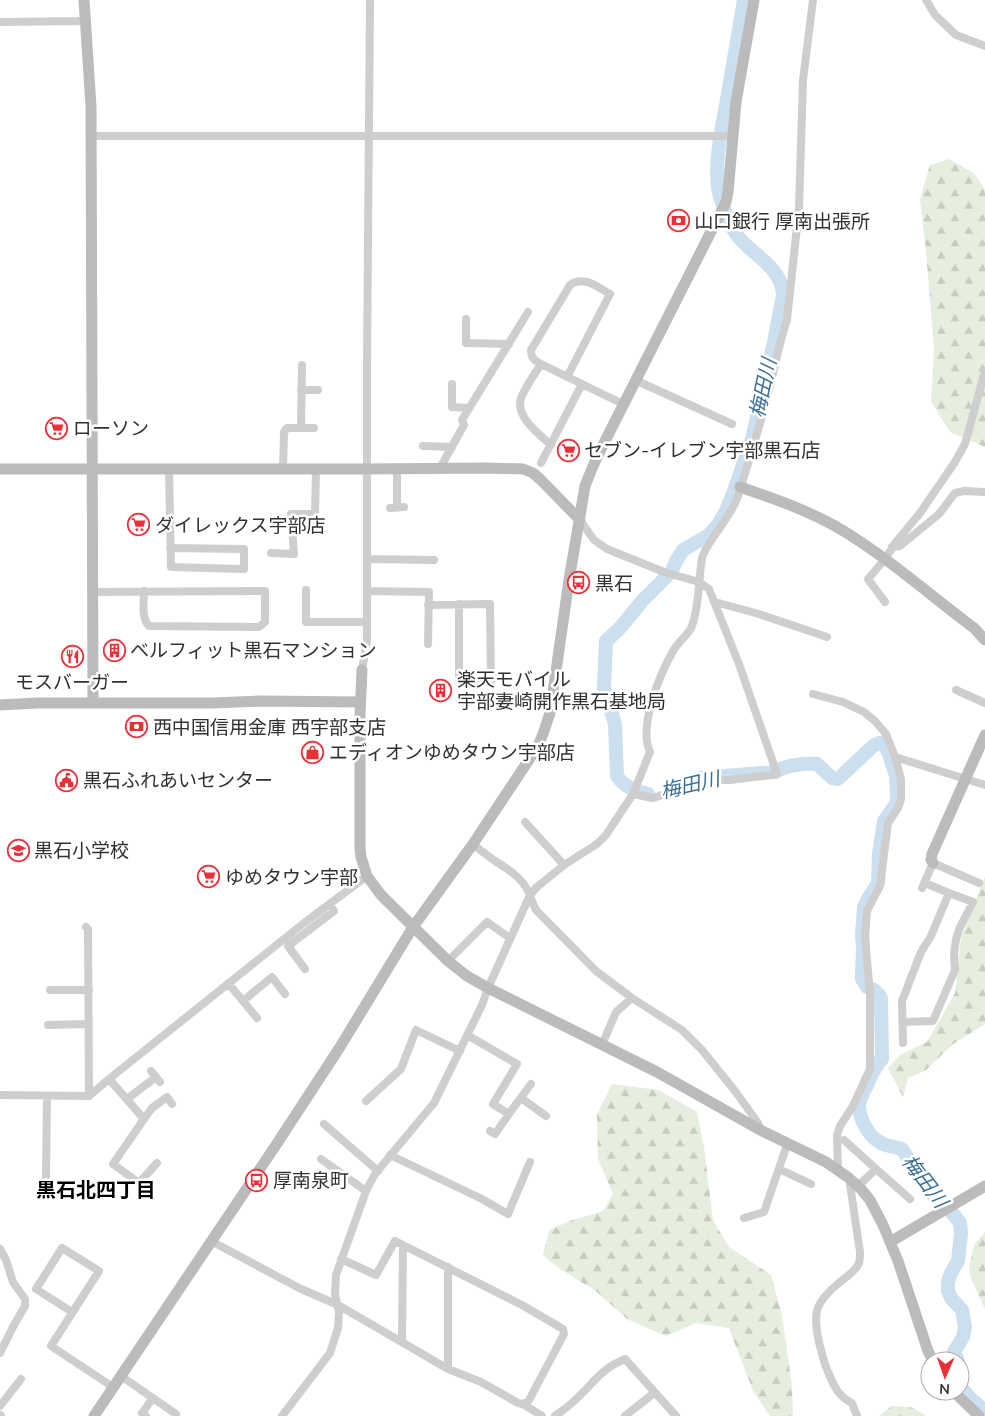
<svg xmlns="http://www.w3.org/2000/svg" width="985" height="1416" font-family="Mulish,'Noto Sans JP',sans-serif">
<style>
.forest{fill:url(#forest-firs)}
.lines{fill:none;stroke-linecap:round;stroke-linejoin:round}
.river{stroke:#cbdfee;stroke-width:14}
.street{stroke:#cecece;stroke-width:8}
.secondary{stroke:#bbb;stroke-width:11}
.labels{text-anchor:middle;stroke-width:5;stroke-linejoin:round;paint-order:stroke}
.poi-label{font-size:19px;fill:#313131;stroke:#fff;text-anchor:start}
.water-label{font-size:20px;font-style:italic;fill:#3b7096;stroke:#fff}
.neighbourhood-label{font-size:20px;font-weight:bold;fill:#000;stroke:#fff}
</style>
<defs>
<pattern id="forest-firs" width="22" height="20" patternUnits="userSpaceOnUse" patternTransform="scale(1.25)"><rect width="22" height="20" fill="#e6eedf"/><path d="M5 1l3.5 6h-7zM16 11l3.5 6h-7z" fill="#c6cdc0"/></pattern>
</defs>
<rect width="100%" height="100%" fill="#fff"/>
<path class="forest" d="M949,159L975,174L985,190V447L950,432L931,402L934,349L926,252L920,199L930,165Z
M985,876V1024L953,1044L926,1070L908,1078L903,1097L888,1068L900,1055L927,1042L955,993L961,938Z
M612,1084L658,1090L697,1112L704,1147L713,1220L729,1247L771,1275L782,1315L792,1386L793,1416H770L753,1391L729,1328L696,1323L666,1336L627,1319L597,1292L560,1269L543,1255L549,1230L572,1220L603,1211L613,1194L598,1159L597,1114Z
M985,1232V1309L971,1279L969,1268L974,1245Z
M891,1406L911,1407L924,1414L925,1416H879Z"/>
<g class="lines">
<path class="river" d="M676,787L700,778L775,772C786,765 805,763 817,764L832,778L838,779L873,746L879,743H883L889,754L896,776L897,797L896,804L884,821L879,854L878,883L869,897L864,907L862,934L863,949L862,971V979L867,987L874,990L879,995L881,999L882,1059C875,1066 872,1074 868,1083C865,1089 860,1097 859,1105C859,1119 869,1138 883,1144C888,1146 895,1147 902,1149L931,1193L954,1215L960,1223L961,1234L958,1261L951,1273L948,1282V1291L951,1298L962,1310L965,1327L963,1337L954,1352L958,1361
M648,794C637,792 623,786 617,776L615,724L604,688L606,641L620,628L643,600L672,571L676,561L683,550L709,535L717,526L726,511L735,488L752,439L774,342L783,295C782,266 751,255 736,234C730,225 726,213 722,203C710,174 723,124 728,94C733,63 739,31 744,0
M960,1386L970,1398L985,1411"/>
<path class="street" d="M926,0L935,15L956,35L985,46
M0,22L84,21
M91,136H733
M466,319V343L509,344
M541,364C535,373 525,388 521,398C515,417 539,434 551,445
M567,377L610,294C598,287 583,275 570,285L531,350C531,358 534,360 541,364L623,404
M635,380L732,424
M452,384V407L469,408
M301,390H318
M301,428L302,365
M423,446L452,447
M541,463L582,384
M440,468L464,425L462,420L528,312
M169,469L171,567L244,569V549L170,548
M283,469L284,432L287,428H314
M397,469V508
M390,508L404,507
M580,520L594,540L607,549L664,572L699,582L709,589L739,664L777,774L730,780H715L699,783L653,798L633,794
M892,547L900,546L939,514L955,493L964,491L985,492
M271,553L294,554L291,514H315L316,469
M367,559L434,560
M306,590V622H367
M367,591L429,592L428,644
M93,592L265,591V622L259,627L149,626C141,618 144,602 144,591
M715,602L759,614L827,637
M885,602L868,579L885,559L896,542L920,513L955,462L965,444L985,371
M428,605L490,604L491,681L459,680V604
M362,670L367,641V363L370,0
M956,690L985,703
M813,694L843,702L864,712L875,721L886,734L895,757L901,779V799L898,808L888,823L880,886L867,911L865,937L870,994V1069L853,1106L840,1126L837,1135L838,1170
M895,757L985,785
M525,822L564,865
M473,844C480,850 488,856 495,861C508,869 521,877 528,891C531,897 532,903 536,910L596,971L632,998L682,1030L702,1050L735,1091L758,1123L761,1130
M922,888L933,863L979,883
M86,927L88,929L89,1096
M448,961L487,922L510,938
M305,969L288,946L334,911L330,905
M228,983L257,1018
M50,990H89
M243,1001L272,977L285,994
M903,1022L933,1021L955,970L954,954L956,939L960,927L973,902L949,893
M48,1025L89,1024
M467,1035L517,1064L493,1104L509,1114L531,1084
M903,1043L902,1001L921,952L931,936L949,893L925,883
M602,1045L616,1012L632,998
M151,1071L160,1082
M109,1079L144,1119L113,1164L139,1183L157,1163
M0,1095L89,1096L109,1079L304,923L367,876
M521,1098L546,1116
M127,1099L156,1077
M366,1101L401,1069L416,1030L460,1051
M144,1119L152,1108L167,1097L172,1104
M324,1124L378,1171
M490,1131L495,1134L509,1114
M844,1140L876,1169L858,1186
M390,1155L480,1198L508,1214L530,1162
M321,1159L366,1191
M779,1169L811,1184
M876,1169L910,1199
M46,1178L47,1096
M849,1178L860,1252C860,1255 860,1260 859,1263C856,1271 846,1277 840,1282C816,1302 812,1311 819,1342C821,1350 823,1359 826,1367C833,1383 836,1395 852,1403L857,1416
M744,1218L764,1212L787,1145
M211,1241L299,1288L338,1305L448,1369L481,1382L518,1403L523,1404L528,1402L564,1334L563,1329L522,1305L395,1241L376,1275L341,1259
M0,1249L6,1260L13,1282L25,1299V1306L14,1325L0,1353
M72,1312L36,1289L62,1248L99,1271L51,1346L113,1387
M402,1342L403,1245
M448,1369V1267
M121,1376L176,1414
M523,1404L542,1416
M0,1406L21,1379
M0,1415L1,1416
M146,1416L142,1413L153,1398
M282,1416L330,1353L338,1328L339,1312L335,1294L336,1275L366,1191L375,1174L434,1103L482,1005L488,988L530,895L537,887L564,865L597,844L606,835L633,794L650,752C638,726 660,674 673,651C678,643 685,637 690,630C697,618 699,588 700,574C701,568 701,561 703,555C712,534 730,519 738,496C749,461 760,426 769,390C775,367 779,343 787,320L799,208L803,80L813,0
M555,1416C562,1411 568,1407 574,1401C593,1384 600,1369 625,1359L676,1416
M625,1416L654,1393"/>
<path class="secondary" d="M84,0L91,106L93,703
M0,469H367L487,468L523,469L533,473L541,480L580,520
M740,487C775,499 810,511 842,530C888,558 930,595 974,628L985,640
M362,670L360,715V849L361,857L367,876L381,895L448,961L467,976L488,988L657,1072L762,1131L826,1162L849,1178L861,1189L870,1200L883,1225L898,1261L928,1351L933,1361
M0,705L37,703H212L261,701L360,702
M933,863L931,860L932,854L985,735
M890,1242L985,1186
M953,1391L979,1416
M94,1416L276,1145L340,1047L413,927L473,844L538,746L543,734L550,713L569,580L585,486L593,466L602,447L726,202L728,192L736,102L754,0"/>
</g>
<defs>
<symbol id="bank-ring" viewBox="-11 -11 22 22"><circle r="9.5" fill="#fff" stroke="#ea3037" stroke-width="1.5"/><path d="M-6-4H6V4H-6ZM0-2.3a2.3 2.3 0 1 0 0 4.6a2.3 2.3 0 1 0 0-4.6Z" fill="#ea3037"/></symbol>
<symbol id="supermarket-ring" viewBox="-11 -11 22 22"><circle r="9.5" fill="#fff" stroke="#ea3037" stroke-width="1.5"/><path d="M-6-5.5h2.5l.6 2H6L4.5 2H-2.5L-4.4-4H-6ZM-1.5 3.2a1.3 1.3 0 1 0 .1 0ZM3 3.2a1.3 1.3 0 1 0 .1 0Z" fill="#ea3037"/></symbol>
<symbol id="bus-ring" viewBox="-11 -11 22 22"><circle r="9.5" fill="#fff" stroke="#ea3037" stroke-width="1.5"/><path d="M-5-6H5V4H4V6H2V4H-2V6H-4V4H-5ZM-3.5-4V0h7V-4ZM-3.5 1.2v1.5H-2V1.2ZM2 1.2v1.5H3.5V1.2Z" fill="#ea3037"/></symbol>
<symbol id="building-ring" viewBox="-11 -11 22 22"><circle r="9.5" fill="#fff" stroke="#ea3037" stroke-width="1.5"/><path d="M-4-6H4V6H1V3H-1V6H-4ZM-2.5-4.3h1.7v1.8h-1.7ZM.8-4.3h1.7v1.8H.8ZM-2.5-1h1.7V.8h-1.7ZM.8-1h1.7V.8H.8Z" fill="#ea3037"/></symbol>
<symbol id="restaurant-ring" viewBox="-11 -11 22 22"><circle r="9.5" fill="#fff" stroke="#ea3037" stroke-width="1.5"/><path d="M-5-6h1v4h1v-4h1v4h1v-4h1v5L-1.5 .5V6h-2V.5L-5-1ZM5-6V6H3V1.5H1.5Q1.5-4 5-6Z" fill="#ea3037"/></symbol>
<symbol id="shop-ring" viewBox="-11 -11 22 22"><circle r="9.5" fill="#fff" stroke="#ea3037" stroke-width="1.5"/><path d="M-5-2.5h2.3a2.7 3.5 0 0 1 5.4 0H5L5.5 6h-11ZM-1.5-2.5h3a1.5 2.3 0 0 0-3 0Z" fill="#ea3037"/></symbol>
<symbol id="civic-ring" viewBox="-11 -11 22 22"><circle r="9.5" fill="#fff" stroke="#ea3037" stroke-width="1.5"/><path d="M-.6-6.5H3V-4.5H.6V-3L4-1V1h2V6H-6V1h2V-1L-.6-3ZM-1.2 2.5V6h2.4V2.5Z" fill="#ea3037"/></symbol>
<symbol id="school-ring" viewBox="-11 -11 22 22"><circle r="9.5" fill="#fff" stroke="#ea3037" stroke-width="1.5"/><path d="M0-5L7-2L0 1L-7-2ZM-4 1L0 2.5L4 1V4Q0 6-4 4Z" fill="#ea3037"/></symbol>
</defs>
<g fill-rule="evenodd">
<use href="#bank-ring" x="666" y="208" width="25" height="25"/>
<use href="#supermarket-ring" x="44" y="416" width="25" height="25"/>
<use href="#supermarket-ring" x="556" y="438" width="25" height="25"/>
<use href="#supermarket-ring" x="126" y="512" width="25" height="25"/>
<use href="#bus-ring" x="566" y="570" width="25" height="25"/>
<use href="#building-ring" x="102" y="638" width="25" height="25"/>
<use href="#restaurant-ring" x="60" y="644" width="25" height="25"/>
<use href="#building-ring" x="428" y="678" width="25" height="25"/>
<use href="#bank-ring" x="124" y="714" width="25" height="25"/>
<use href="#shop-ring" x="300" y="740" width="25" height="25"/>
<use href="#civic-ring" x="54" y="768" width="25" height="25"/>
<use href="#school-ring" x="6" y="838" width="25" height="25"/>
<use href="#supermarket-ring" x="196" y="864" width="25" height="25"/>
<use href="#bus-ring" x="244" y="1168" width="25" height="25"/>
</g>
<g class="labels">
<g class="poi-label">
<text x="694" y="228">山口銀行 厚南出張所</text>
<text x="73" y="435">ローソン</text>
<text x="584" y="457">セブン-イレブン宇部黒石店</text>
<text x="155" y="532">ダイレックス宇部店</text>
<text x="595" y="590">黒石</text>
<text x="130" y="657">ベルフィット黒石マンション</text>
<text x="457" y="686">楽天モバイル<tspan x="457" dy="22">宇部妻崎開作黒石基地局</tspan></text>
<text x="72" y="689" text-anchor="middle">モスバーガー</text>
<text x="153" y="734">西中国信用金庫 西宇部支店</text>
<text x="329" y="759">エディオンゆめタウン宇部店</text>
<text x="83" y="787">黒石ふれあいセンター</text>
<text x="34" y="857">黒石小学校</text>
<text x="225" y="884">ゆめタウン宇部</text>
<text x="273" y="1187">厚南泉町</text>
</g>
<g class="water-label">
<text transform="translate(763 388) rotate(-78)" y="7">梅田川</text>
<text transform="translate(690 785) rotate(-13)" y="7">梅田川</text>
<text transform="translate(925 1181) rotate(53)" y="7">梅田川</text>
</g>
<g class="neighbourhood-label">
<text x="96" y="1197">黒石北四丁目</text>
</g>
</g>
<g transform="translate(945 1376) rotate(182)"><circle r="24" fill="#ffffff" stroke="#adadad"/>
<path d="M0-4L9 19L0 12L-9 19Z" fill="#ea3037"/>
<text y="-8" font-size="14" font-weight="bold" text-anchor="middle" fill="#313131">N</text>
</g>
</svg>
